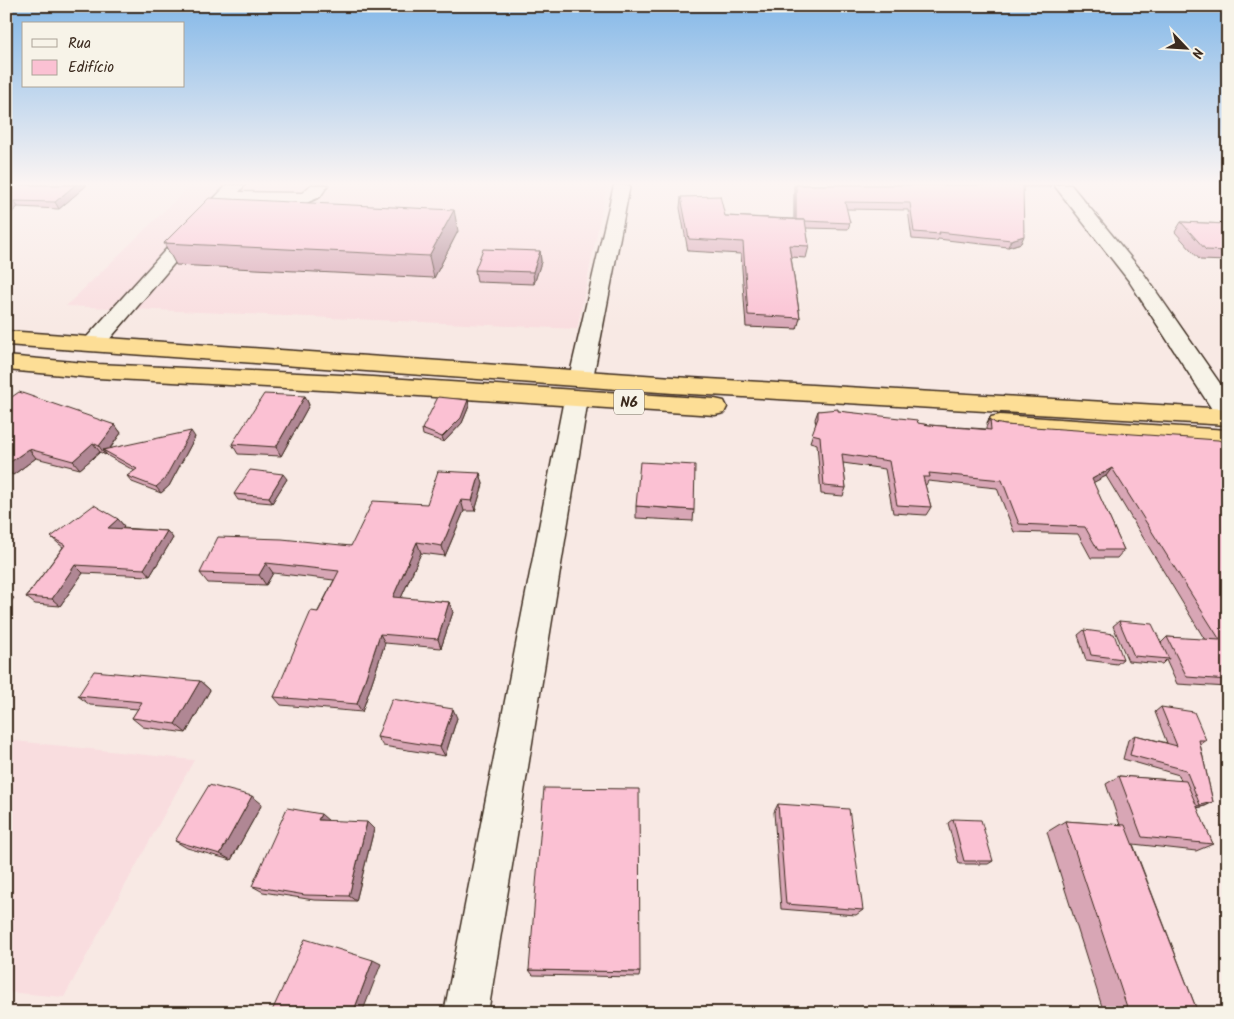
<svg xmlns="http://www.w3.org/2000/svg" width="1234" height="1019" font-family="Kalam,sans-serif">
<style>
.built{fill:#f9dddf}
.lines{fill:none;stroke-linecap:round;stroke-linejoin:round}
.minor-casing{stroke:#3b2a1e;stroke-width:3}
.highway-casing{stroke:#3b2a1e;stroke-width:3}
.minor{fill:#f7f3e8;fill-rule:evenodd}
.highway{fill:#fdde96;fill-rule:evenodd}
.wall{fill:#d8a6b5;stroke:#3b2a1e}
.shaded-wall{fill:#b08794;stroke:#3b2a1e}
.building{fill:#fbc1d3;stroke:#3b2a1e}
.labels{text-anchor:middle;stroke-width:4.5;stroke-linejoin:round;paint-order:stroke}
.shield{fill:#f7f3e8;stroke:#73665b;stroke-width:1}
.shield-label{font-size:15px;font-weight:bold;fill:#3b2a1e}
</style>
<rect width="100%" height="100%" fill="#f8e9e4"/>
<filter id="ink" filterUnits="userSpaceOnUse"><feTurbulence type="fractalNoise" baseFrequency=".02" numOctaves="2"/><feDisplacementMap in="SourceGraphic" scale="10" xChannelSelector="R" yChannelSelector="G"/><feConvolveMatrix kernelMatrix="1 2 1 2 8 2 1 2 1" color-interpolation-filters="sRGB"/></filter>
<g filter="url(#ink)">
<path class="built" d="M191,185H607L577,329L66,306Z
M6,740L194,760L64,997L6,992Z"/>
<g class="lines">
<defs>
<path id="minor" d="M227,185H245L239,192L302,193L311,185H328L320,197L306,203L230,202L200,233L102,348L94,350L86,348L83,343L86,338L188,225Z
M614,185H630L593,378L589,383L581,385L573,383L569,378Z
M1054,185H1071L1144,274L1228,395V422L1219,420L1129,281Z
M576,391L584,393L588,399L488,1013H444L564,399L568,393Z"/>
<path id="highway" d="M6,331L673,377L1228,409V425L673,393L6,345Z
M6,356L97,364L341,375L715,399L724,401L727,407L724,413L715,415L341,391L97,378L6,370Z
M1000,415L1228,430V448L1000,431L991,429L988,423L991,417Z"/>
</defs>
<use href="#minor" class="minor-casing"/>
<use href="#highway" class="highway-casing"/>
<use href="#minor" class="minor"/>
<use href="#highway" class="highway"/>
</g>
<path class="wall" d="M6,185H87L59,209L18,207L6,217Z
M794,185H1051L1050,187H1023L1021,243L1008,247L938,239L937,241L912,239L908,210L846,209L850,223L848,229L806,228L809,246L806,258L791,257L800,318L797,329L746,327L741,254L688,251L680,208L681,197L725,216L794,219Z
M1181,222L1228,224V261L1200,260L1175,232Z
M458,231L434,278L176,265L164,243Z
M540,251L541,262L534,284L477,282L475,270Z
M305,396L309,405L281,456L238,454L232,444Z
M468,400L469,406L462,423L444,442L423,435L422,429Z
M6,401L115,425L121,433L110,449L195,437L169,486L161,493L132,482L127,476L135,471L108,456L106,454L105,455L100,452L80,469L36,458L13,475L6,472Z
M818,411H838L929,425L986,429V427L990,419L995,423L1005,425L1228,443V687L1177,684L1166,660L1162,664L1128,661L1113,626L1119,621L1161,643L1167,637L1205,640L1106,476L1093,482L1124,550L1117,558H1091L1078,534L1014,532L997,488L928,481L926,485H925L931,507L926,515L893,513L885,469L843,463L846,488L843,496L821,494L817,444L810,442L816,424L815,419Z
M480,473L483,484L475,511H464L445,556L421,553L401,598L449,602L453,612L441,648L385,643L362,712L281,705L274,697L334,580L273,573L266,585L208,583L200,573L351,546L427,504Z
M287,479L272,503L238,500L234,494Z
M636,506L694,510L693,521L636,518Z
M118,519L124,526L122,528L167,531L173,538L150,576L83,573L60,606L35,604L26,597L63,547L59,544L51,537Z
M1084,630L1123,659L1117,664L1086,660L1078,635Z
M200,681L210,690L186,733L143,727L132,718L138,709L90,705L78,696Z
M1161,707L1206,740L1200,744L1213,802L1205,806L1197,808L1213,844L1196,851L1133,844L1198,1013H1104L1047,832L1065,821L1120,825L1106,784L1119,776L1181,781L1179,775L1123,759L1128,740L1135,735L1167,743L1155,712Z
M457,718L445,756L383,746L377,737Z
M262,804L231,860L187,848L175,841Z
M778,804L863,910L856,915L781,909L774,812Z
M321,814L328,821L374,829L356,901L314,900L263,892L252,886Z
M953,819L993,861L988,864H959L948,823Z
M529,970L640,972L639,977L533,975Z"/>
<path class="shaded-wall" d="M75,185H87L59,209L55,202Z
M14,201L18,207L6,217V206Z
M454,210L458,231L434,278L429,256Z
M1024,236L1021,243L1008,247L1011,240Z
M540,251L541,262L534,284L533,272Z
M305,396L309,405L281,456L276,447Z
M468,400L469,406L462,423L444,442L442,437Z
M115,425L121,433L107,452L103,450L106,454L105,455L99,446Z
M191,431L195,437L169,486L161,493L156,487Z
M93,443L100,452L80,469L73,461Z
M29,449L36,458L13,475L6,468V465Z
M1112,468L1106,476L1085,487L1092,479Z
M480,473L483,484L475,511L472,501Z
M283,474L287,479L272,503L269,497Z
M461,500L464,511L445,556L442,546Z
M118,519L124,526L114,535L108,528Z
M167,531L173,538L150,576L144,569Z
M417,542L421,553L397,607L393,597Z
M266,563L273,573L266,585L259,575Z
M75,565L83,573L60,606L52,599Z
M6,592L14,598L6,608Z
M449,602L453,612L441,648L438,639Z
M380,634L385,643L362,712L357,704Z
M200,681L210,690L186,733L175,724Z
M453,709L457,718L445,756L440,747Z
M252,796L262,804L231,860L220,854Z
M1213,802L1205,806L1192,809L1200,805Z
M321,814L329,821L318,820Z
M367,822L374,829L356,901L349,896Z
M373,960L381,964L362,1013H353Z"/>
<path class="building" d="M6,185H75L55,202L14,201L6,206Z
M796,185H1022L1023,187L1024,236L1011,240L939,232L940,234L914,232L910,203L845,202L850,223L805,221V220H796Z
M720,196L725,216L805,220L809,246L789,245L800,318L748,315L743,242L689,239L681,197Z
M209,198L454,210L429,256L164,243Z
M1181,222L1227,224L1228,251L1206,250Z
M483,249L540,251L533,272L475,270Z
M19,392L115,425L99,446L93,443L73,461L29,449L6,465V401Z
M264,394L305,396L276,447L232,444Z
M438,397L468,400L461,418L442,437L422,429Z
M838,409V411L917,420L918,423L929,425L991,430L990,419L995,423L1005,425L1218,440L1228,443V680L1187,677L1167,637L1220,640L1112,468L1092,479L1124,550H1098L1085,527L1019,524L1002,480L929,473L930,477H923L931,507L897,505L889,461L842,454L846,488L824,486L820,436L812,434L818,418V411Z
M191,431L164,480L156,487L127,476L137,469L103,450Z
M640,462L695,465L694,510L636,506Z
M250,470L283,474L269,497L234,494Z
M438,471L480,473L472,501L461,500L442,546L417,542L393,597L449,602L438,639L380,634L357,704L274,697L311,611L318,612L339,571L266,563L259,575L200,573L218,537L282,539L351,546L373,501L427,504Z
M94,505L118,519L108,528L167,531L144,569L75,565L52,599L26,597L65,545L51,537Z
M1119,621L1152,624L1169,659L1134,656Z
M1084,630L1114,634L1123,659L1091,655Z
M94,671L200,681L175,724L132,718L142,702L78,696Z
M392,699L453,709L440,747L377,737Z
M1161,707L1194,712L1206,740H1199L1213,802L1200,805L1186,770L1130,755L1135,735L1177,746Z
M1119,776L1186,781L1213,844L1142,837Z
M209,785L252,796L220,854L175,841Z
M544,788L639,789L640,972L529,970Z
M778,804L849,809L863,910L786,904Z
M287,808L321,814L318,820L367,822L349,896L305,895L252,886Z
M953,819L981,820L993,861H964Z
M1065,821L1125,825L1198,1013H1129Z
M305,939L373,960L353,1013H271Z"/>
</g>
<linearGradient id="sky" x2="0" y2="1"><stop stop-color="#84b8e8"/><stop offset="0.56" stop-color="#fcf5f3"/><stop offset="1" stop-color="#fcf5f3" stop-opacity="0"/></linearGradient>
<rect width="1234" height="328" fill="url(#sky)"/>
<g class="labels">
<rect class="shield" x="614" y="389.5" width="30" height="25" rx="4"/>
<g class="shield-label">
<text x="629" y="407">N6</text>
</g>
</g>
<rect width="1234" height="1019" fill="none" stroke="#f7f3e8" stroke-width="25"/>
<rect x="12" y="12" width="1209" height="994" fill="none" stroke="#3b2a1e" stroke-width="2" filter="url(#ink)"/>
<rect x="22" y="22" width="162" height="65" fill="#f7f3e8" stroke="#aca397"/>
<rect x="32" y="39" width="25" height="8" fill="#f7f3e8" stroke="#aca397"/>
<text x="68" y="48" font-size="15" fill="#3b2a1e">Rua</text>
<rect x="32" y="60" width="25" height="15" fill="#fbc1d3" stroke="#aca397"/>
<text x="68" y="72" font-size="15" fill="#3b2a1e">Edifício</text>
<g transform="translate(1186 48) rotate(115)" stroke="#f7f3e8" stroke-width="4" paint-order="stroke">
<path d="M0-4L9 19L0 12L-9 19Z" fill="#3b2a1e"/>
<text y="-8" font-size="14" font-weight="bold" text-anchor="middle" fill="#3b2a1e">N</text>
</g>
</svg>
